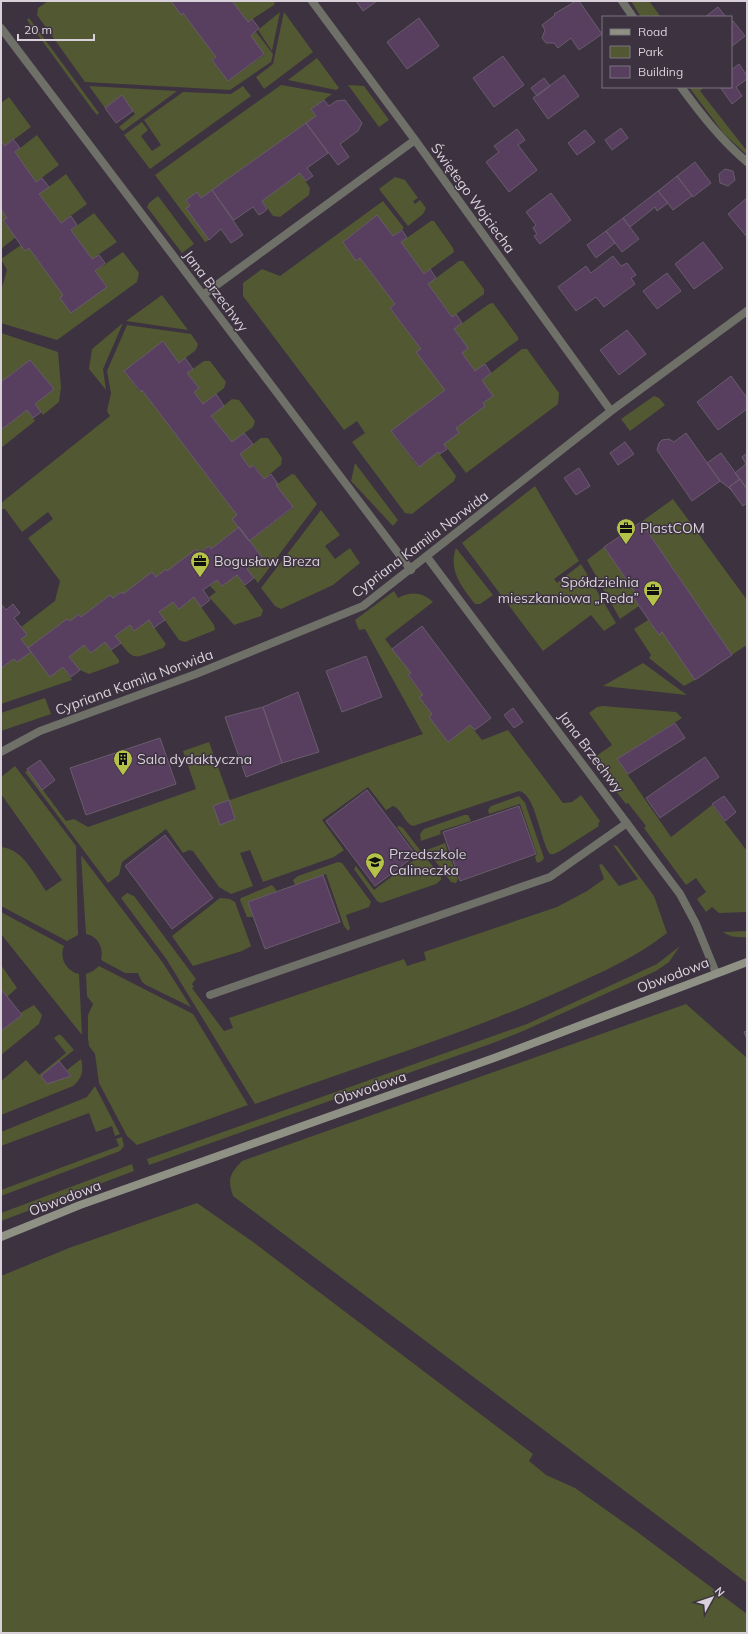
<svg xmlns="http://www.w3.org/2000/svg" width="748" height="1634" font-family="Mulish,sans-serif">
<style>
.green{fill:#525832}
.building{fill:#583f5f;stroke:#695c6c}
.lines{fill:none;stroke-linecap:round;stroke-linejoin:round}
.minor{stroke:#6f7168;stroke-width:8}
.secondary{stroke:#8e9183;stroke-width:8}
.labels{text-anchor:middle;stroke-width:3;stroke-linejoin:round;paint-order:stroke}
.street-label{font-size:14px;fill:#d8d1da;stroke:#3d3240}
.poi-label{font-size:14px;fill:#d8d1da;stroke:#3d3240;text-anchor:start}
</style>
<rect width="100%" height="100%" fill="#3d3240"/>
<path class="green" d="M48,1H171L181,14L183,13L216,57L212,60L228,81L264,55L251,36L256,32L273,54L271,62L230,90L85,82L37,15L38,8Z
M232,1H275L274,5L248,22Z
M631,1H649L661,17H641Z
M280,12L272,51L258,30Z
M284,12L313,52L264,89L256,77L273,64Z
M29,18L99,113L97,115L92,109L27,20Z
M317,58L339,88L336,90L288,80Z
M281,85L332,94L311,109L316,116L306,123L201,198L197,192L186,200L209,240L205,242L155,175Z
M348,85L364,86L389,120L379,127Z
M89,86L177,91L123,131L119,127L135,114L122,95L105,108Z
M243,86L251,96L150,169L124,135L142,122L148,130L141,136L152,151L161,145L144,120L183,92L231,94Z
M689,87H704L700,91L747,151V155L724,134Z
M9,97L31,127L5,146L1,141V103Z
M37,135L59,165L36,182L15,152Z
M300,173L310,188L309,195L280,217L273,216L262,201Z
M66,174L87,204L61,223L39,194Z
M395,177L405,180L418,198L413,201L415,204L420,200L426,208L423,214L408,226L379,189Z
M158,196L194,244L182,253L147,207L149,203Z
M383,201L404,228L393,236L377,215L343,242L356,260L360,258L395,304L390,308L421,349L417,352L445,390L391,431L418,467L438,452L456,476L454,481L412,514L405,513L352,442L365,433L357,421L344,430L243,296V283L262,269L280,276Z
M1,209L7,218L3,221L16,237L1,249Z
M94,213L117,242L92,259L71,230Z
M431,221H434L453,248L454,252L424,274L401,242Z
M21,245L25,251L29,248L63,295L60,298L107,287L95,271L123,252L139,273L137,282L57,340L1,323V291L7,270L1,259Z
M459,261H463L484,289V294L452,317L428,284Z
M162,295L188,330L126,321Z
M493,303L518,337V340L475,371L462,353L468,348L454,329L489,304Z
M123,323L103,369L106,390L89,369L92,349Z
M127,325L191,334L198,344L196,350L179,363L163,342L124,371L140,392L142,390L237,515L239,527L211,549L209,546L167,571L166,569L156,577L152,572L123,594L121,592L113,598L110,595L81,617L70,621L67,619L28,648L21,639L27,635L21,627L55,601L60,581L28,538L53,519L48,512L22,532L5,509H1V503L110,416L107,411L111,393L107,371Z
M1,333L58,352L61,387L59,402L43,415L35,404L54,389L30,360L1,382Z
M522,349H527L559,393L558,404L466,473L444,444L459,433L456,428L485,406L483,403L493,396L482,380Z
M204,361H210L226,382L224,388L203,404L194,392L199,388L187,373Z
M654,396L659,398L665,405L630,431L621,419Z
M232,399L239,400L255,421L253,427L232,442L211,416Z
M27,410L35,421L1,448V430Z
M261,438H268L282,458L281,465L264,479L254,465L250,468L240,454Z
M355,463L398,520L393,526L351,481Z
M292,474L295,475L317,504L258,583L247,569L262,557L249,541L293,508L276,485Z
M535,486L579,561L554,579L557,583L581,564L616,623L604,631L591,615L543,651L462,543Z
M673,499L747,600V649L745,646L732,655L641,522Z
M321,510L340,535L325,546L335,559L350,548L360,563L333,585L281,609L275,606L261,588Z
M604,547L637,595L633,598L639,606L620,619L587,560Z
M456,548L493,595L480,604H475C462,587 448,571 456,548Z
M237,575L263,610L261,616L234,625L209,597L216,592L210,586L217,580L222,586Z
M394,591L398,598C411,591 422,592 433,602L385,639L411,673L408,676L423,695L420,698L432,714L429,717L448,742L470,725L482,740L508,730L563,803L572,802L581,795L600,821L598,824L599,826L560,851L554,854H550C540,841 536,794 519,791L413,826C404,823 402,809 393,806L386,810L368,787L322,820L344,850L334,857L263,882L250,850L240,853L253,886L231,894L219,887L193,851L189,850L183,853L166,829L122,862L119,875L108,883L25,772L28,770L66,821L74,819L88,827L196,789L183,751L209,742L230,800L423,734L365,629L359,630L355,620Z
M194,597L214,625L215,630L185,642L179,640L159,612L173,602L179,609Z
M149,620L166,644L163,648C131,659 136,663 115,636L130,625L134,631Z
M648,620L659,635L662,632L695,680L684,686L649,658L651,655L634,629Z
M105,642L119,660V663L89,674L80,670L69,657L84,645L91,653Z
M31,652L50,677L63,667L72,680L1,704V668L14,659L17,662Z
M643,663L687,695L603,686Z
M45,698L51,714L1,731V713Z
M603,706L676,712L682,718L617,759L671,837L712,805L747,851V912L719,913L712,907L706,912L697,899L706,892L696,878L686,885L644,828L646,826L628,803L626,804L593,762L595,757L612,745L589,713L597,707Z
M15,766L76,846L78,935L67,941L1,906V847C23,849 34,874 46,891L62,880L1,794V777Z
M519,796L525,803L544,858L542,861L537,863L535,857L537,854L520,804L489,814L488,810L491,806Z
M464,815H468L471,821L440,831L441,834L421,841L420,834L424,829Z
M399,826L403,828L441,877V880L436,884L381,903L377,901L354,869L356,866L374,890L419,856L397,827Z
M445,843L458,879L456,883L451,882L427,850Z
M613,845L617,846L654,896L667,933C637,957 602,972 567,988C466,1034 359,1066 255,1104L167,960L121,898L127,893L134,896L196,979L192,984L194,987L192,988L224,1031L233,1028L229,1018L404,959L407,966L426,960L424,952L557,907L587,891L604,879L599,865L602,864L619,886L638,879Z
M81,855L163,963L191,1007L146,985L142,982L138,973H125L101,960C104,948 98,936 86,934Z
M338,862L342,863L371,902L369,907L346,915L350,928L348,931L344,926L326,874L295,885L293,880L298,876Z
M272,885L277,891L248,902L253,917H247L240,900L241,898Z
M220,898L230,899L235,902L251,946L242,951L193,966L172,936Z
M1,912L64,946C59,958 66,971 79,974L82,1035L1,934Z
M747,931V937C738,938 730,937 723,932Z
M680,946L669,962L656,971L523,1031L493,1043L149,1165L147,1159L527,1024L657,964Z
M1,965L17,988L7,997L1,989Z
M99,966L193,1014L248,1105L137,1145L127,1136L99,1083L95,1054L89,1046L88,1038V1015L93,1004L87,996L86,974L93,971Z
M686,1004L747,1058V1583L233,1196C227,1178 230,1174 242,1161Z
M34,1005L42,1015L39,1024L1,1055V1031L22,1015L20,1013Z
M58,1035H61L74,1050L41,1076L47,1084L71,1076L67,1070L81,1059C84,1071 82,1078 73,1086L1,1115V1081L26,1060L39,1075L66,1053L54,1038Z
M95,1086L120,1134L115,1136L112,1126L96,1132L89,1113L1,1146V1132L87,1097Z
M122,1137L124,1146L120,1151L1,1196V1190L119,1146L116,1139Z
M132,1164L134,1171L1,1221V1213Z
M197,1203L253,1242L533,1454L529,1461L546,1475L575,1488L636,1531L747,1614V1633H1V1276L69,1248Z"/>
<path class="building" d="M171,1H232L248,22L252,19L259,28L251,36L264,54L228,81L212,60L216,57L183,13L181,15Z
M356,1H377L363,11Z
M576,1H579L602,34L579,50L571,38L558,48L554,43H546L542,38L545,30L542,25L555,15L554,14Z
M718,7L726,17H705Z
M419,18L439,46L407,69L387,42Z
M733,21L745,36L731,47V22Z
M503,56L524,85L494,107L473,78Z
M739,64L747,76V79L736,87L742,96L732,104L720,87H731V70Z
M564,75L579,96L548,119L533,98Z
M544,78L550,86L537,96L531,88Z
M122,95L133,111L116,123L105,108Z
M324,100L329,106L336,101L345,100L362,123L358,131L340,144L349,157L338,165L306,123L316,116L311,109Z
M306,123L328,153L307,168L313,176L306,181L300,173L262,201L267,209L264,212L259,215L253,207L234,220L212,190Z
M621,128L628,138L612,150L605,140Z
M517,129L525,140L518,145L537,170L509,192L486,162L499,152L494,146Z
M585,130L595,142L577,155L568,143Z
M13,139L20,148L15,152L36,182L42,178L49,187L39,194L61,223L71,216L77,225L71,230L92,259L99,255L105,263L95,271L107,287L71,313L60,298L63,295L29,248L25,251L3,220L7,218L1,209V141L5,146Z
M695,162L711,183L693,197L677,176Z
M725,169L733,171L735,180L728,186L720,183L719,174Z
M677,176L692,196L673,210L658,191Z
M212,190L243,235L231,243L221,229L209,240L186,208L190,206L186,200L197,192L201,198Z
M658,191L668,203L657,211L655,207L630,227L623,218Z
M551,193L571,220L540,244L534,236L537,234L533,228L536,225L526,212Z
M747,198V237L728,214Z
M377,215L393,236L402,230L407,238L401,242L424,274L430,269L436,278L428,284L452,317L456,314L462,323L454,329L468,348L462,353L475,371L485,364L491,373L482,380L493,396L483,403L485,406L456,428L459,433L444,444L447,449L440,454L438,452L419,467L391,431L445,390L416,352L421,349L390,308L395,304L360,258L356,261L343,242Z
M623,218L639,239L622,252L606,231Z
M606,231L615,243L596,258L587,245Z
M703,242L723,268L694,289L675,264Z
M613,256L621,266L627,263L636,275L631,278L635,284L604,307L596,297L576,311L558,287L586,266L591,273Z
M667,273L681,291L657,309L643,291Z
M627,330L646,354L619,375L600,350Z
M163,341L179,363L185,358L193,369L187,373L199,388L194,392L203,404L216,394L224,406L211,416L232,442L244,433L253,444L240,454L250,468L253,465L264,479L271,474L278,484L276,485L293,507L249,541L232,519L237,515L142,390L141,392L124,371Z
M30,360L54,389L35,404L41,412L33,418L27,410L1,430V382Z
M731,376L747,398V409L718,430L697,402Z
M686,433L720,481L692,501L657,450L659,443L662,440L669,439L674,442Z
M625,442L634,454L618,465L610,453Z
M721,453L740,479L729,487L732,490L720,481L707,463Z
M747,453V464H746L742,457Z
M746,464H747V489L735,473Z
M579,468L590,486L576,495L564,478Z
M740,479L747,489V503L743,506L729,487Z
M641,522L732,655L695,680L662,632L659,635L633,597L637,595L604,547Z
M239,527L262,557L247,569L254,578L245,585L237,575L222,586L217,580L203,590L210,600L201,607L194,597L179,609L173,602L159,612L165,620L159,624L154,628L149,620L134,631L130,625L115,636L121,643L111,650L105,642L91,653L84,645L69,657L80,670L71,677L63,667L50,677L28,648L67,619L70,621L79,614L81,617L110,595L113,598L121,592L123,594L152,572L156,577L166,569L167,571L196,549L199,553L209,546L211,549Z
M1,604L6,610L13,604L20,613L14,618L27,635L21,639L31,652L17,662L14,659L1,668Z
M422,626L491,718L475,730L470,725L448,742L429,717L432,714L419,697L423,695L408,675L411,673L392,649Z
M366,656L382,697L342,712L326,671Z
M298,692L319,752L282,763L263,707Z
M263,707L282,763L246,777L225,717Z
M513,708L523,722L514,728L504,715Z
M675,723L685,738L628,774L617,759Z
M160,738L176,784L86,815L70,768Z
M705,757L719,777L660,818L646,798Z
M40,760L55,780L42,790L27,769Z
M367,790L416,855L375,886L326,821Z
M724,796L736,812L725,821L712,804Z
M229,800L235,819L220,825L213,806Z
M519,806L536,854L460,881L443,832Z
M165,835L213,898L172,929L125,866Z
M323,875L340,922L265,949L248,902Z
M1,989L22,1015L1,1031Z
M747,1031V1039L744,1032Z
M59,1061L71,1076L47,1084L41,1076Z"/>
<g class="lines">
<path class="minor" d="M312,1L415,140L611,411
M622,1L633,17
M1,28L411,570
M681,87C701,114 721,140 747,162
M203,295L415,140
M427,557L680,894L696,924L716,973
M1,752L40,731L196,674L363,606L611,411L747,311
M210,995L550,877L627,823"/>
<path class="secondary" d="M1,1237L80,1205L494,1058L747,962"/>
</g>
<defs>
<symbol id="office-pin" viewBox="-11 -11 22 30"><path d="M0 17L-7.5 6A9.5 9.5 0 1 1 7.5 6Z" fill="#b4c24a" stroke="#3d3240"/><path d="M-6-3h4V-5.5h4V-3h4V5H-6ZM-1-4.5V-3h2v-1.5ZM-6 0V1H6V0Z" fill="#111"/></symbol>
<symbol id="building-pin" viewBox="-11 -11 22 30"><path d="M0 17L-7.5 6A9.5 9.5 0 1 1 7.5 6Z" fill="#b4c24a" stroke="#3d3240"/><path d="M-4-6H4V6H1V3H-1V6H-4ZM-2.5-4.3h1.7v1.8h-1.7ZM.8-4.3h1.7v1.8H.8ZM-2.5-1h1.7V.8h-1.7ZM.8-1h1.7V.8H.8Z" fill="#111"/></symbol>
<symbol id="school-pin" viewBox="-11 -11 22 30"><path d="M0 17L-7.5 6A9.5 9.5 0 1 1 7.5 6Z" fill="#b4c24a" stroke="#3d3240"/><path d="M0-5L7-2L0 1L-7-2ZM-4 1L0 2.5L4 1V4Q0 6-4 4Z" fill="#111"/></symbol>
</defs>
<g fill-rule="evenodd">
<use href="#office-pin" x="615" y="517" width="22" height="30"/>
<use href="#office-pin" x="189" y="550" width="22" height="30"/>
<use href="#office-pin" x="642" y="579" width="22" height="30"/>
<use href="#building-pin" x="112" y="748" width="22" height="30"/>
<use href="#school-pin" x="364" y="851" width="22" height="30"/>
</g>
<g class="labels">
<g class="street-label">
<text transform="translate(473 198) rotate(54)" y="5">Świętego Wojciecha</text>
<text transform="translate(216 291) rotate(53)" y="5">Jana Brzechwy</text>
<text transform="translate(420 544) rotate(-37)" y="5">Cypriana Kamila Norwida</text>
<text transform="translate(134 682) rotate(-20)" y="5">Cypriana Kamila Norwida</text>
<text transform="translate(591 752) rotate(53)" y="5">Jana Brzechwy</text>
<text transform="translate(673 975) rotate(-21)" y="5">Obwodowa</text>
<text transform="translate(370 1088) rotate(-19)" y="5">Obwodowa</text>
<text transform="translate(65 1198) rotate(-21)" y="5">Obwodowa</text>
</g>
<g class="poi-label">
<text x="640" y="533">PlastCOM</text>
<text x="214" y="566">Bogusław Breza</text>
<text x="639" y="587" text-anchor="end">Spółdzielnia<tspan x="639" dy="16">mieszkaniowa „Reda”</tspan></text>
<text x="137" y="764">Sala dydaktyczna</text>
<text x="389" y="859">Przedszkole<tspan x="389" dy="16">Calineczka</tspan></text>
</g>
</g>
<rect width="748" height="1634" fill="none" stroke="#d8d1da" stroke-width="4"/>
<rect x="602" y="16" width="130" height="72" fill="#3d3240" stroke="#7b727e"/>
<rect x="610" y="29" width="20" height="6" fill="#8e9183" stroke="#7b727e"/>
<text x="638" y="36" font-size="12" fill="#d8d1da">Road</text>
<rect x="610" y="46" width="20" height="12" fill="#525832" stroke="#7b727e"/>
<text x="638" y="56" font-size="12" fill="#d8d1da">Park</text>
<rect x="610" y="66" width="20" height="12" fill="#583f5f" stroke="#7b727e"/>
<text x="638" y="76" font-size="12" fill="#d8d1da">Building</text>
<g transform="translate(712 1598) rotate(50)" stroke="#3d3240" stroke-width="3" paint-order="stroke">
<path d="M0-3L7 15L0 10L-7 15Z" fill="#d8d1da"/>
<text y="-6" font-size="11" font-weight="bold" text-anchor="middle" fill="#d8d1da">N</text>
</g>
<path d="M18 34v6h76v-6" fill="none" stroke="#d8d1da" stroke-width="2"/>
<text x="24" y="34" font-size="12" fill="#d8d1da" stroke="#3d3240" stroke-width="3" paint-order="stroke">20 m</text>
</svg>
